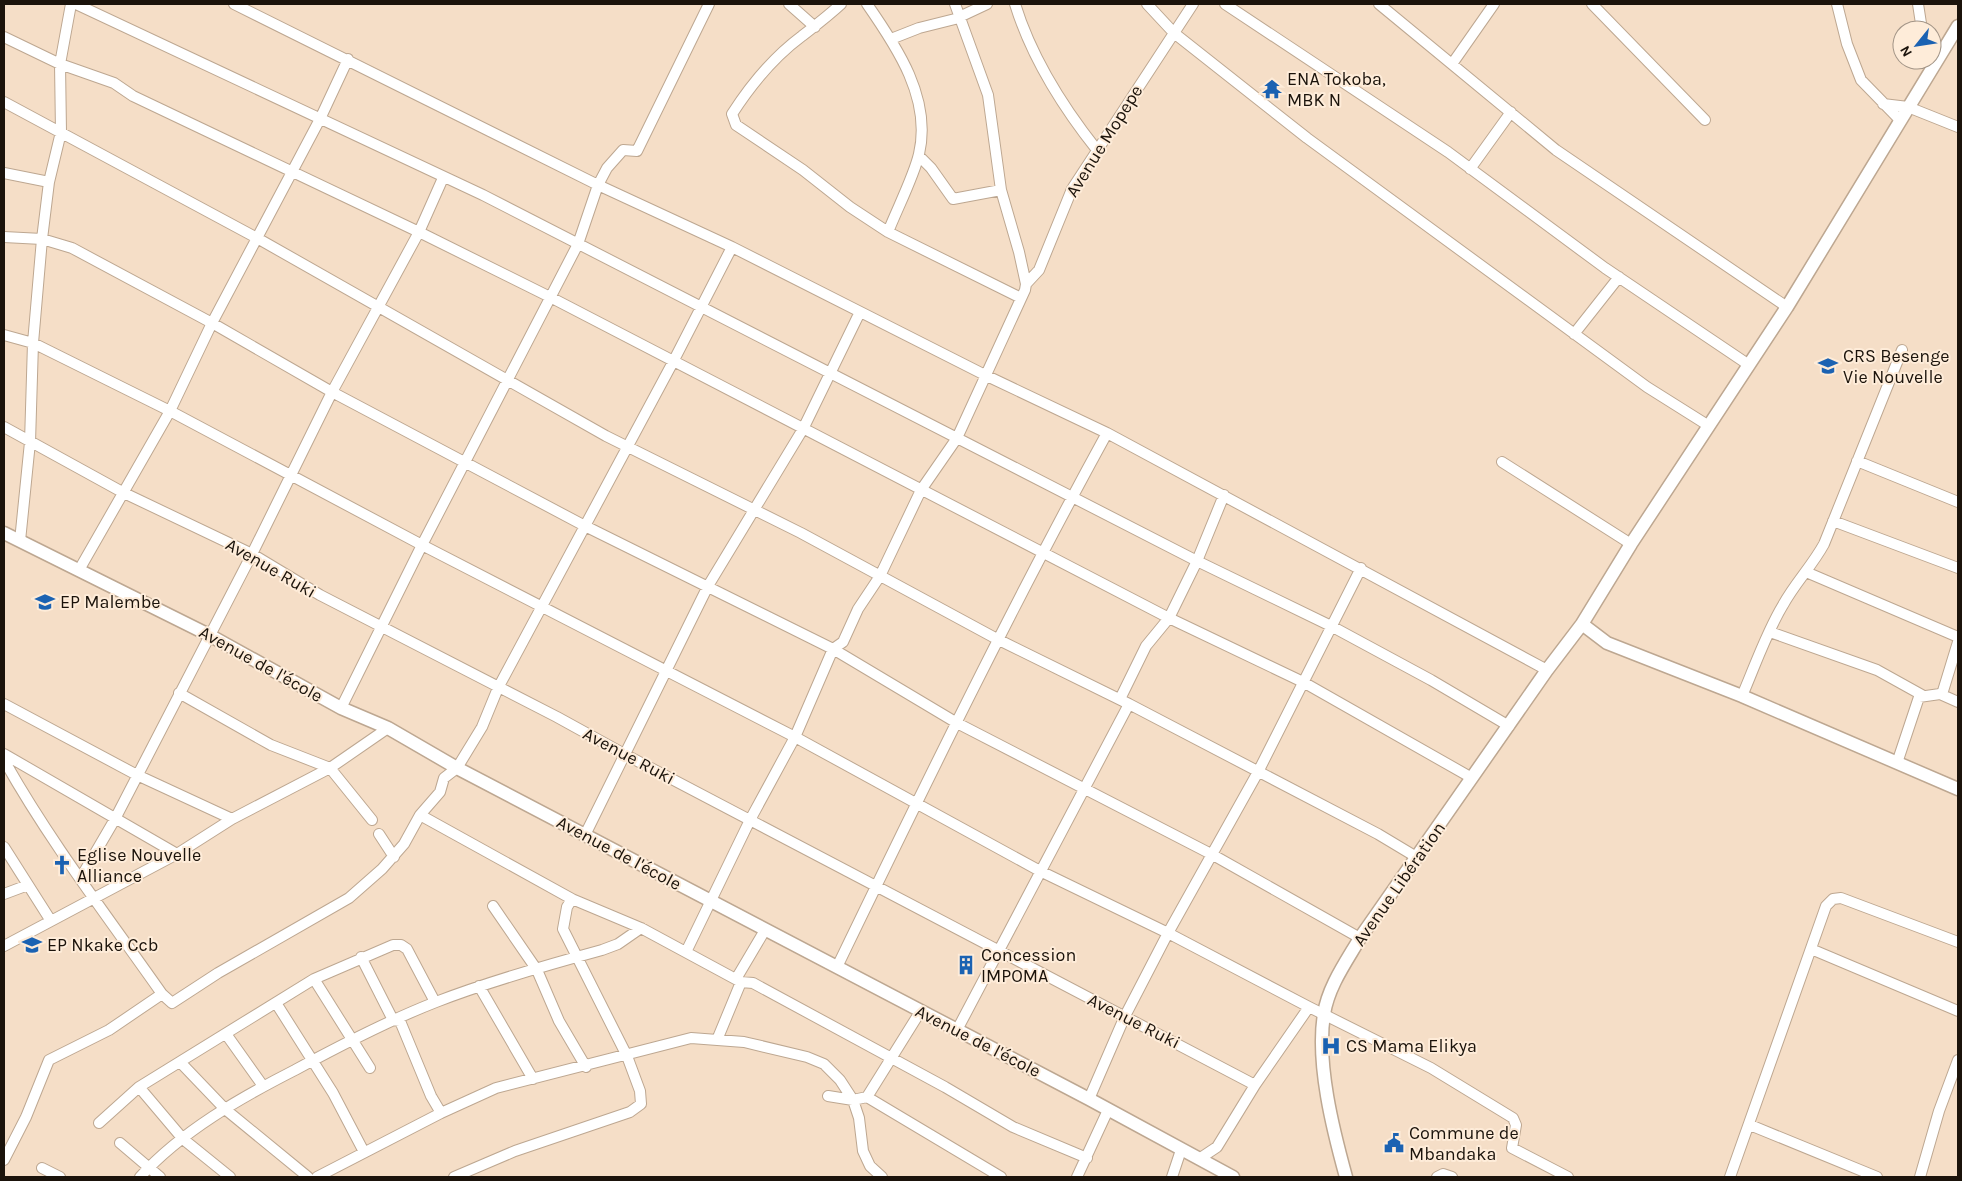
<svg xmlns="http://www.w3.org/2000/svg" width="1962" height="1181" font-family="Karla,sans-serif">
<style>
.lines{fill:none;stroke-linecap:round;stroke-linejoin:round}
.minor-casing{stroke:#bda791;stroke-width:12}
.tertiary-casing{stroke:#bda791;stroke-width:15}
.minor{stroke:#fff;stroke-width:10}
.tertiary{stroke:#fff;stroke-width:12}
.labels{text-anchor:middle;stroke-width:4;stroke-linejoin:round;paint-order:stroke}
.poi-label{font-size:18px;fill:#1b130b;stroke:#feecd9;text-anchor:start}
.street-label{font-size:18px;fill:#1b130b;stroke:#feecd9}
</style>
<rect width="100%" height="100%" fill="#f5dec7"/>
<g class="lines">
<defs>
<path id="minor" d="M76,4L483,195L1197,561L1331,626L1431,680L1509,726
M234,4L598,185L732,247L987,376L1107,433L1547,670
M789,4L815,27
M841,4C828,16 816,25 802,36C775,56 750,86 732,114L736,125L803,170L850,207L888,232L1021,298
M867,4C897,47 932,99 919,154C914,176 897,209 888,232
M1015,4C1032,59 1062,106 1097,150
M1147,4L1174,33L1307,138L1647,387L1709,426
M1225,4L1448,152L1605,268L1749,365
M1379,4L1556,150L1787,307
M1592,4L1705,120
M1837,4L1847,44L1861,80L1900,120
M1918,4L1922,30
M4,37L60,64L114,83L133,96L419,232L550,297L1169,618L1303,682L1472,778
M891,39L919,28L955,19L987,4
M1452,64L1494,4
M4,102L257,238L606,436L801,533L997,639L1129,704L1378,834L1418,858
M1883,104L1908,107L1958,127
M919,156L931,168L953,199L1001,190
M1470,169L1511,112
M4,173L49,182
M4,237L42,239L72,248L212,323L332,392L585,526L833,649L957,723L1213,855L1360,938
M1026,284L1039,270L1072,189L1193,4
M1574,334L1619,277
M4,335L33,343L170,411L422,545L795,737L1040,871L1168,933L1309,1007L1431,1068L1513,1118L1516,1125L1512,1148L1568,1177
M4,427L124,493L252,554L320,595L557,717L626,755L1255,1085
M1857,461L1958,502
M1502,462L1631,544
M1833,521L1958,568
M20,541L30,442L33,343L42,239L49,182L61,132L60,64L71,4
M79,570L170,411L212,323L320,119L348,59
M1806,572L1958,637
M1770,632L1877,670L1922,695
M179,693L271,745L330,768L372,820
M1940,694L1958,702
M1742,696C1755,666 1766,633 1783,605C1795,583 1812,566 1824,544L1902,350
M1120,699L1146,646L1169,618L1197,561L1224,495
M4,704L137,775L232,819
M341,708L422,545L578,244L598,185L607,168L623,150L637,151L709,4
M4,754L177,854
M4,760C50,842 108,917 162,994L172,1003L218,973L349,898L382,869L404,844L420,815L440,792L444,778L457,768L482,727L498,688L673,362L732,247
M1897,763L1919,697L1940,694L1943,691L1958,642
M420,815L572,899
M379,834L394,857
M585,835L708,586L803,429L860,312
M4,847L51,921
M80,879L115,819L252,554L332,392L419,232L443,178
M4,894L28,885
M493,906L537,970L559,1021L586,1067
M4,946L177,854L232,819L330,768L388,728
M1811,949L1958,1011
M686,952L750,820L795,737L833,649L843,642L858,609L880,576L921,490L957,438L1025,290L1026,284L1019,252L1001,190L988,95L955,4
M361,957L393,1020L400,1021L431,1096L441,1113
M837,967C924,787 1011,608 1107,433
M314,979L370,1068
M736,979L765,930
M741,982L753,983L945,1087L1013,1127L1087,1158
M479,986L533,1079
M276,1003L333,1093L364,1152
M957,1030L1129,704
M226,1034L263,1086
M180,1062L225,1109L308,1177
M139,1087L183,1139L230,1177
M828,1096L853,1100L867,1097L920,1012
M867,1097L1001,1177
M1089,1099L1125,1016L1168,933L1258,772L1361,568
M99,1123L139,1087L314,979L393,945H401L407,949L435,1002
M1750,1125L1877,1177
M120,1143L160,1177
M1199,1159L1217,1147L1255,1085L1309,1007
M4,1160L26,1117L49,1060L109,1030L162,994
M42,1168L60,1177
M140,1177C182,1131 240,1098 295,1070C341,1045 387,1021 436,1002C490,981 547,965 602,950L618,944L641,928
M317,1177L441,1113L496,1088L691,1038L744,1042L807,1057L824,1064L840,1080L853,1100L859,1118L863,1151L870,1166L882,1177
M454,1177L515,1151L630,1112L641,1104L640,1091L627,1056L563,929L567,907L572,899L641,928L741,982L717,1040
M1077,1177L1108,1110
M1172,1177L1181,1150
M1437,1177L1443,1174L1452,1177
M1730,1177L1826,906L1833,899L1841,898L1958,942
M1920,1177L1939,1111L1958,1060"/>
<path id="tertiary" d="M4,533L209,635L341,708L388,728L457,768L1089,1099L1233,1177
M1582,624L1607,643L1742,696L1958,789
M1346,1177C1333,1130 1316,1063 1324,1014C1328,987 1346,962 1360,938L1547,670L1582,624L1631,544L1787,307L1958,26"/>
</defs>
<use href="#minor" class="minor-casing"/>
<use href="#tertiary" class="tertiary-casing"/>
<use href="#minor" class="minor"/>
<use href="#tertiary" class="tertiary"/>
</g>
<defs>
<symbol id="temple-bare" viewBox="-9 -9 18 18"><path d="M0-6L5-2H3V0L6.5 2.5H4V6H1.5V3h-3V6H-4V2.5H-6.5L-3 0V-2H-5Z" fill="#1b62b2" stroke="#feecd9" stroke-width="2.5" paint-order="stroke"/></symbol>
<symbol id="school-bare" viewBox="-9 -9 18 18"><path d="M0-5L7-2L0 1L-7-2ZM-4 1L0 2.5L4 1V4Q0 6-4 4Z" fill="#1b62b2" stroke="#feecd9" stroke-width="2.5" paint-order="stroke"/></symbol>
<symbol id="church-bare" viewBox="-9 -9 18 18"><path d="M-1.2-6h2.4v3.5h3.3v2.4h-3.3V6h-2.4V-.1h-3.3v-2.4h3.3Z" fill="#1b62b2" stroke="#feecd9" stroke-width="2.5" paint-order="stroke"/></symbol>
<symbol id="building-bare" viewBox="-9 -9 18 18"><path d="M-4-6H4V6H1V3H-1V6H-4ZM-2.5-4.3h1.7v1.8h-1.7ZM.8-4.3h1.7v1.8H.8ZM-2.5-1h1.7V.8h-1.7ZM.8-1h1.7V.8H.8Z" fill="#1b62b2" stroke="#feecd9" stroke-width="2.5" paint-order="stroke"/></symbol>
<symbol id="hospital-bare" viewBox="-9 -9 18 18"><path d="M-5-5h3v3.5h4V-5h3V5h-3V1.5h-4V5h-3Z" fill="#1b62b2" stroke="#feecd9" stroke-width="2.5" paint-order="stroke"/></symbol>
<symbol id="civic-bare" viewBox="-9 -9 18 18"><path d="M-.6-6.5H3V-4.5H.6V-3L4-1V1h2V6H-6V1h2V-1L-.6-3ZM-1.2 2.5V6h2.4V2.5Z" fill="#1b62b2" stroke="#feecd9" stroke-width="2.5" paint-order="stroke"/></symbol>
</defs>
<g fill-rule="evenodd">
<use href="#temple-bare" x="1258" y="75" width="28" height="28"/>
<use href="#school-bare" x="1814" y="352" width="28" height="28"/>
<use href="#school-bare" x="31" y="588" width="28" height="28"/>
<use href="#church-bare" x="48" y="851" width="28" height="28"/>
<use href="#school-bare" x="18" y="931" width="28" height="28"/>
<use href="#building-bare" x="952" y="951" width="28" height="28"/>
<use href="#hospital-bare" x="1317" y="1032" width="28" height="28"/>
<use href="#civic-bare" x="1380" y="1129" width="28" height="28"/>
</g>
<g class="labels">
<g class="poi-label">
<text x="1287" y="85">ENA Tokoba,<tspan x="1287" dy="21">MBK N</tspan></text>
<text x="1843" y="362">CRS Besenge<tspan x="1843" dy="21">Vie Nouvelle</tspan></text>
<text x="60" y="608">EP Malembe</text>
<text x="77" y="861">Eglise Nouvelle<tspan x="77" dy="21">Alliance</tspan></text>
<text x="47" y="951">EP Nkake Ccb</text>
<text x="981" y="961">Concession<tspan x="981" dy="21">IMPOMA</tspan></text>
<text x="1346" y="1052">CS Mama Elikya</text>
<text x="1409" y="1139">Commune de<tspan x="1409" dy="21">Mbandaka</tspan></text>
</g>
<g class="street-label">
<text transform="translate(1104 141) rotate(-58)" y="6">Avenue Mopepe</text>
<text transform="translate(271 568) rotate(30)" y="6">Avenue Ruki</text>
<text transform="translate(261 664) rotate(29)" y="6">Avenue de l'école</text>
<text transform="translate(629 756) rotate(28)" y="6">Avenue Ruki</text>
<text transform="translate(619 853) rotate(28)" y="6">Avenue de l'école</text>
<text transform="translate(1399 884) rotate(-55)" y="6">Avenue Libération</text>
<text transform="translate(1134 1021) rotate(27)" y="6">Avenue Ruki</text>
<text transform="translate(978 1041) rotate(27)" y="6">Avenue de l'école</text>
</g>
</g>
<rect width="1962" height="1181" fill="none" stroke="#1b130b" stroke-width="10"/>
<g transform="translate(1917 45) rotate(240)"><circle r="24" fill="#feecd9" stroke="#a39587"/>
<path d="M0-4L9 19L0 12L-9 19Z" fill="#1b62b2"/>
<text y="-8" font-size="14" font-weight="bold" text-anchor="middle" fill="#1b130b">N</text>
</g>
</svg>
